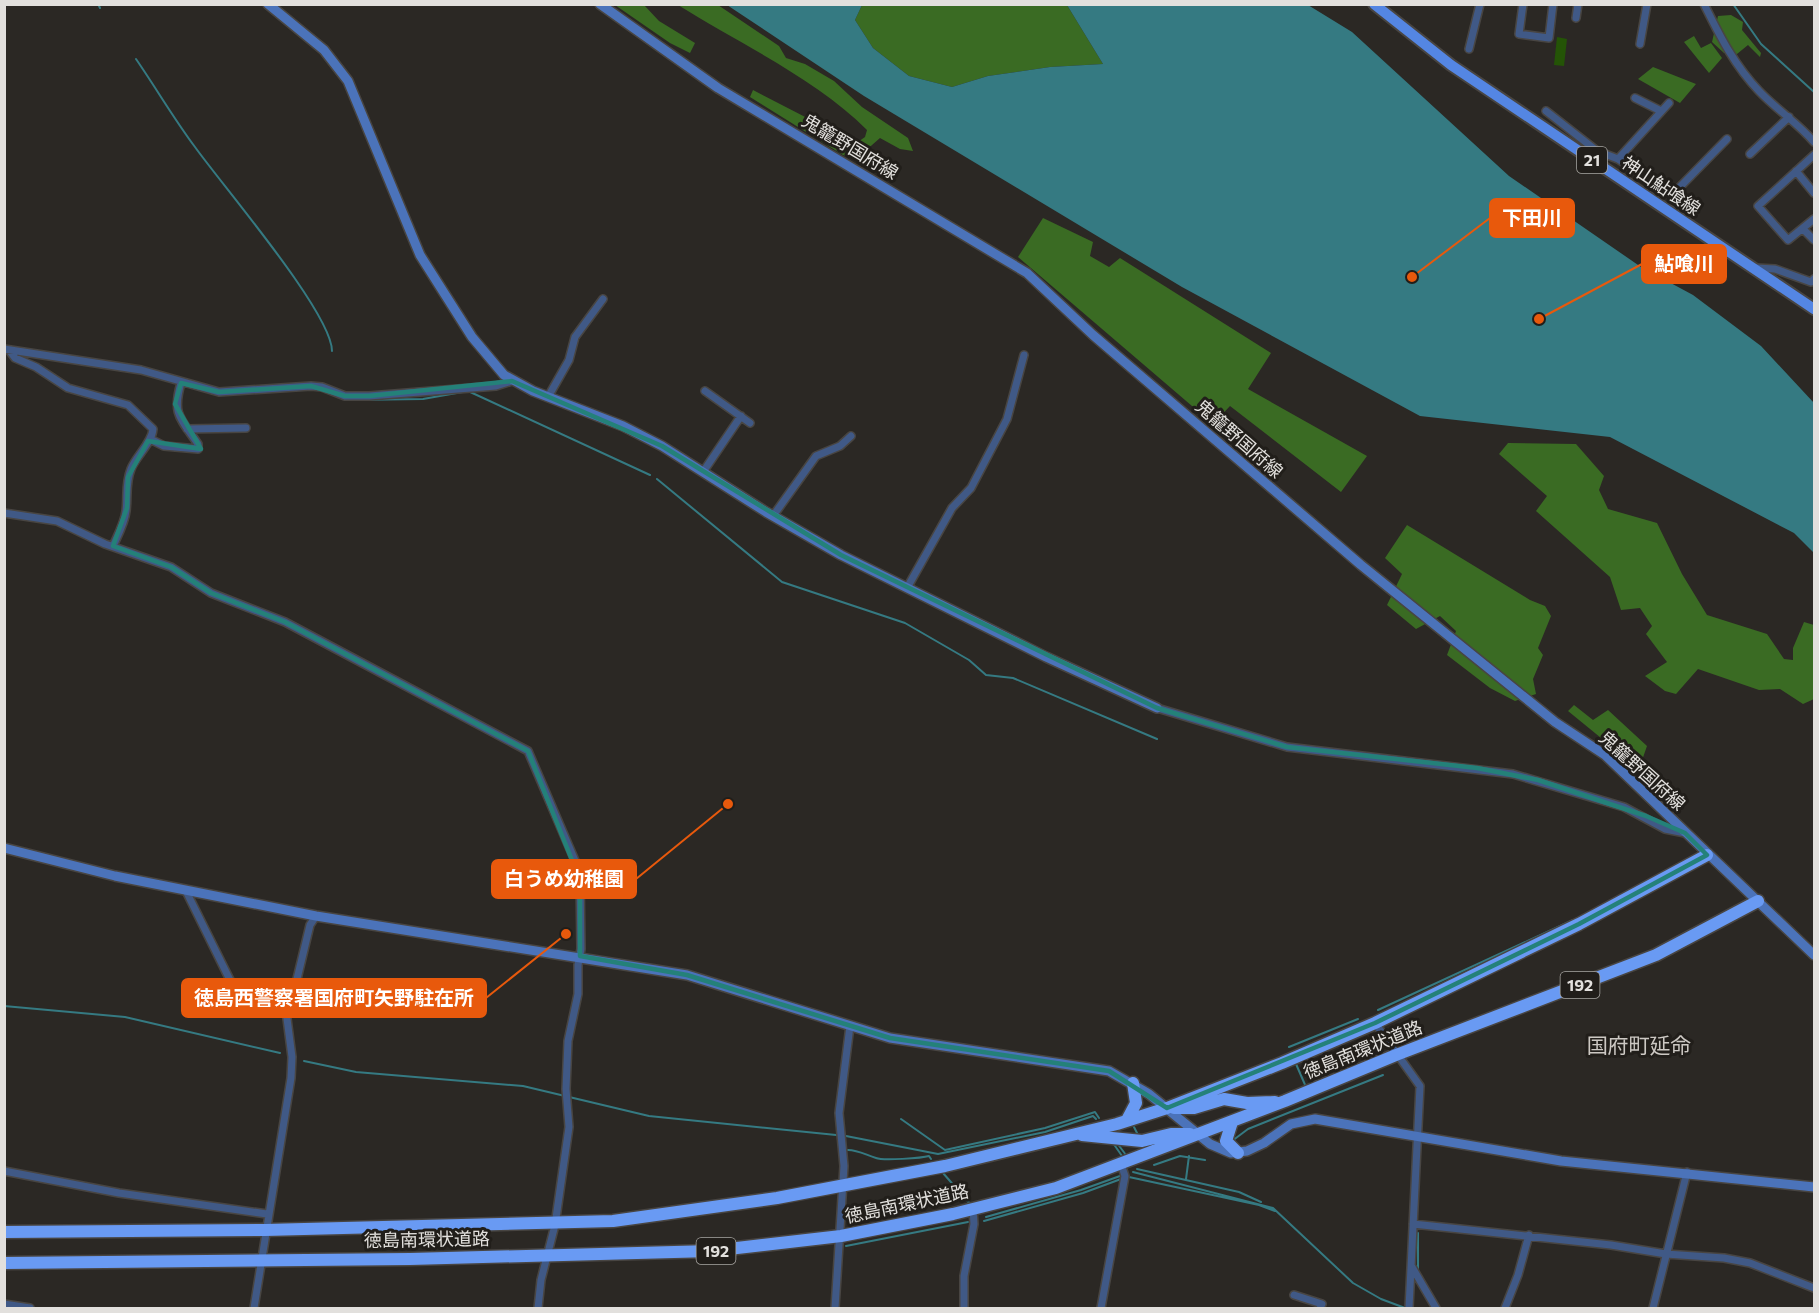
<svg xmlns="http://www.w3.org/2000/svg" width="1819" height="1313" font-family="Commissioner,'Noto Sans JP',sans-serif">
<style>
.green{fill:#245406}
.forest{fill:#3a6b23}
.water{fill:#357a82}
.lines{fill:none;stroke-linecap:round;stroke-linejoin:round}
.stream{stroke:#357a82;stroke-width:2}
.street-casing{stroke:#484542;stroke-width:10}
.secondary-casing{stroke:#484542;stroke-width:12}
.primary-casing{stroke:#484542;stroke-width:14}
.highway-casing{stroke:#484542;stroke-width:15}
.street{stroke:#405986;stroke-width:7}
.secondary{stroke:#4b73ba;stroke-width:9}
.primary{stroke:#5486e3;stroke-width:10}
.highway{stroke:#699af3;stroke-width:12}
.marked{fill:none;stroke:#248179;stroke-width:4.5;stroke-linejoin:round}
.labels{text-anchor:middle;stroke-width:6;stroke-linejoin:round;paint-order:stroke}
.shield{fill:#211e1a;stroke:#a8a6a2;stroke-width:1.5}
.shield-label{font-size:16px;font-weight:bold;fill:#e2e0dd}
.street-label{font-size:18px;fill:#e2e0dd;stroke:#211e1a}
.quarter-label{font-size:21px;fill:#ccc8c3;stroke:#211e1a}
.leader{fill:none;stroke:#e8590c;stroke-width:2}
.callout-dot{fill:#e8590c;stroke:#211e1a;stroke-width:2}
.callout{fill:#e8590c;stroke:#e8590c;stroke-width:2}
.callout-label{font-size:20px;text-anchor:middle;font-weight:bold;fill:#fff}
</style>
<rect width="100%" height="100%" fill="#2b2824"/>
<path class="green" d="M1557,37L1567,39L1564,66L1554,65Z"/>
<path class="forest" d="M615,5H644L659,21L695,43L690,53L670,43Z
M678,5H718L779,46L786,58L805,64L834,81L862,107L908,138L913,151L900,149L880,138L856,159L843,155L750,97L753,90L813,121L839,138L855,144L865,137L867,130C818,80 737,42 678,5Z
M862,5H1067L1103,64L1050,67L988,76L952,87L909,76L873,48L855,20Z
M1731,15L1743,22L1742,30L1761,53L1760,57L1748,45L1737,54L1724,53L1712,42L1718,16Z
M1694,36L1701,48L1711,43L1722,58L1709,73L1684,42Z
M1653,67L1696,84L1680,103L1638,79Z
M1043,218L1093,242L1090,256L1109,267L1120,258L1271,353L1248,389L1367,456L1341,492L1230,406L1213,424L1018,257Z
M1508,443L1576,444L1604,476L1599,490L1608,509L1657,523L1682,574L1707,615L1767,634L1784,659L1793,660V648L1804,622L1814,625V699L1803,704L1780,689L1759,690L1698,669L1676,694L1665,691L1645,676L1667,662L1646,634L1652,626L1640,608L1621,610L1610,577L1536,511L1547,496L1499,454Z
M1407,525L1530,600L1545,606L1551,616L1538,648L1543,655L1533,679L1536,694L1515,701L1490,688L1447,655L1456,631L1440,616L1416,629L1387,605L1402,574L1385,558Z
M1574,705L1593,720L1608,710L1647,746L1639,769L1568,711Z"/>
<path class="water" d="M727,5H862L855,20L873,48L909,76L952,87L988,76L1050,67L1103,64L1067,5H1308L1352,32L1509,176L1641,267L1693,295L1761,346L1814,403V553L1794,533L1610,437L1420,416L1182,287L864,96Z"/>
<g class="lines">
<path class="stream" d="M98,4L100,8
M1733,4L1761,44L1814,92
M136,59C156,88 174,119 195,147C222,185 332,313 332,351
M351,400L423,399L468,391L650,475
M657,479L782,582L905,623L969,660L986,675L1013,678L1157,739
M4,1006L125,1017L280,1053
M1378,1010L1573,920
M1289,1047L1358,1019
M304,1061L356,1072L523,1086L649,1116L846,1136L938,1154L1045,1132L1093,1116L1096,1119
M1296,1064L1306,1087
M901,1119L945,1150L1045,1128L1095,1112L1099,1118
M1134,1127L1138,1135
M1232,1141L1248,1129L1383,1075
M1113,1143L1122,1156
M1117,1143L1126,1155
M848,1150C858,1150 866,1155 876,1158C883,1161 922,1158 929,1156L931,1159
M1154,1165L1180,1156L1205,1160
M1137,1169L1239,1192L1261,1202
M1133,1172L1273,1208L1353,1283L1381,1299L1405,1308
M943,1173L971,1205
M1129,1177L1259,1205L1275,1211
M1186,1179L1189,1156
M986,1217L1081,1190L1120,1176
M984,1221L1083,1193L1121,1179
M846,1246L968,1222
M1418,1272V1233"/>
<defs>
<path id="street" d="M1523,4L1519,34L1549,38L1553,4
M1704,4C1720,36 1734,65 1759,91C1777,110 1798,123 1814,142
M1576,18L1578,4
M1640,44L1647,4
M1469,49L1480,4
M1635,98L1661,111
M1546,111L1597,151
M1750,154L1789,117
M1814,155L1758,206L1788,240L1814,219
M1591,159L1597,151L1618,159L1669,103
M1618,159L1673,194L1727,139
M1796,171L1814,193
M1803,229L1814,240
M1756,268L1775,269L1811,282L1814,279
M4,349L141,370L219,392L311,386L322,387L345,396H369L496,386L512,381
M9,350L15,358L36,367L68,388L128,405L153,429C152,443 136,456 131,469C125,484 128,496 126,511C125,522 118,535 113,546
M705,391L750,423
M548,397L569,360L575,337L603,299
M187,429L246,428
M150,439L164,446L198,449V444C180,418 172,414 181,383
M703,472L741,416
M4,513L57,521L105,544L171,567L211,593L285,622L528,751L576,863L580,880L581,949L578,965V994L568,1041L566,1089L569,1127L555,1225L541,1280L538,1308
M773,516L816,456L840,446L851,436
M907,588L952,508L971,488L1007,419L1024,355
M1157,708L1287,747L1513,774L1624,807L1665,829L1685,833
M186,891L230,980L242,994L286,1011L292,1057L291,1078L254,1308
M286,1011L290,1008L310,925L316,916
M1375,1023L1420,1086L1409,1308
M4,1171L119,1193L267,1214
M1413,1224L1611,1245L1666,1254L1724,1258L1750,1263L1814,1288
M1412,1267L1436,1308
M1294,1295L1322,1304L1320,1308
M4,1304L30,1308
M835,1308L844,1166L839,1113L850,1026
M964,1308V1276L974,1224L973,1209
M1101,1308L1125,1176L1121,1164
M1505,1308L1518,1275L1529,1235
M1653,1308L1687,1172"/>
<path id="secondary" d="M268,4L324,50L348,81L420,255L472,337L504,375L533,391L623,426L662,446L766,512L841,555L1046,657L1157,708
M600,4L718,88L1027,273L1093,335L1361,565L1555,722L1605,755L1814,955
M4,848L115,876L316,916L687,975L890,1038L1109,1071L1149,1094L1210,1144L1231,1153L1247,1151L1264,1143L1291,1124L1315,1119L1561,1161L1814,1187"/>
<path id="primary" d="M1374,4L1451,65L1814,309"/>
<path id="highway" d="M1174,1108H1194L1224,1099L1247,1103L1275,1102
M1127,1120L1136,1103L1133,1083
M1232,1122L1226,1141L1238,1153
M1082,1135L1142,1141L1171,1134H1190
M4,1232L265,1230L613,1221L777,1198L945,1166L1117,1124L1167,1108L1282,1063L1375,1023L1579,924L1707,855
M4,1263L410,1259L711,1251L841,1236L953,1214L1056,1188L1285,1101L1396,1055L1656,955L1758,901"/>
</defs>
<use href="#street" class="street-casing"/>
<use href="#secondary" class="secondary-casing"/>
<use href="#primary" class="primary-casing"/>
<use href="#highway" class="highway-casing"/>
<use href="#street" class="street"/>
<use href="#secondary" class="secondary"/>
<use href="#primary" class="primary"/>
<use href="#highway" class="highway"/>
</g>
<path class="marked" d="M512,381L662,446L841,555L1157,708L1287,747L1477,768L1538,780L1646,816L1685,833L1707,855L1579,924L1375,1023L1167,1108L1109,1071L890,1038L687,975L580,956V880L528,751L285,622L211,593L171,567L113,546L127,508L128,477L148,441L201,449L175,404L181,383L219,392L311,386L345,396H369Z"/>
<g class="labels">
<g class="shield">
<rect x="1577" y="147" width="30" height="26" rx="4.5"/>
<rect x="1560.5" y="972" width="39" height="26" rx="4.5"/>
<rect x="696.5" y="1238" width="39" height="26" rx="4.5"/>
</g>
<g class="shield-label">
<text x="1592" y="166">21</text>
<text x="1580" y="991">192</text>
<text x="716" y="1257">192</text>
</g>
<g class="street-label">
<text transform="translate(850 147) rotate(31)" y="6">鬼籠野国府線</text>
<text transform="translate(1661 186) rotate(34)" y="6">神山鮎喰線</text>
<text transform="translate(1239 439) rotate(41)" y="6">鬼籠野国府線</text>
<text transform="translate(1642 771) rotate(42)" y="6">鬼籠野国府線</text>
<text transform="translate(1363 1050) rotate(-22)" y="6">徳島南環状道路</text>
<text transform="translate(907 1204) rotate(-12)" y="6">徳島南環状道路</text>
<text transform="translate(427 1240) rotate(-1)" y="6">徳島南環状道路</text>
</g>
<g class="quarter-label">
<text x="1639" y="1053">国府町延命</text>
</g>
</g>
<path class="leader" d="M1412 277L1490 218M1539 319L1642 264M728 804L636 879M566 934L486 998"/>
<g class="callout-dot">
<circle cx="1412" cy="277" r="6"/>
<circle cx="1539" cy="319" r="6"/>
<circle cx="728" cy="804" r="6"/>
<circle cx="566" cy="934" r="6"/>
</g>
<g class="callout">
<rect x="1490" y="199" width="84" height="38" rx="6"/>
<rect x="1642" y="245" width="84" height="38" rx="6"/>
<rect x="492" y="860" width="144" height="38" rx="6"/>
<rect x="182" y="979" width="304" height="38" rx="6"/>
</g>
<g class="callout-label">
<text x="1532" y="225">下田川</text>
<text x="1684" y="271">鮎喰川</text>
<text x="564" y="886">白うめ幼稚園</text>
<text x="334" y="1005">徳島西警察署国府町矢野駐在所</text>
</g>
<rect width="1819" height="1313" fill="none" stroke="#e2e0dd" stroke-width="12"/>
</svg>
